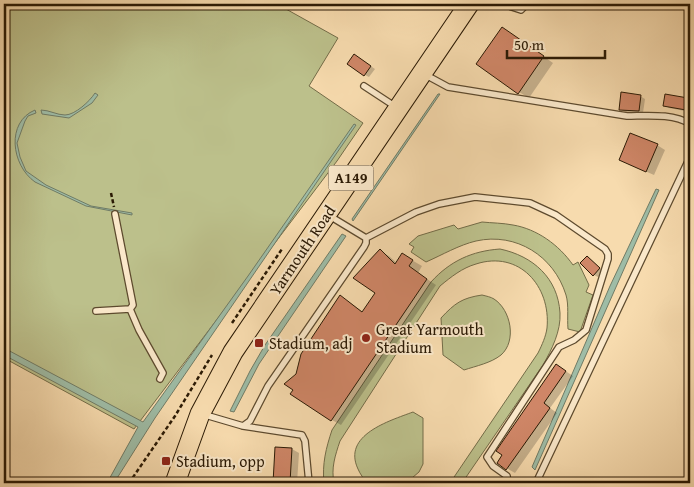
<svg xmlns="http://www.w3.org/2000/svg" width="694" height="487" font-family="'Gentium Book Plus',serif">
<style>
.green{fill:#bcc08b;stroke:#736c48}
.water{fill:#9ebca6;stroke:#707b65}
.shadow{fill:#0003}
.building{fill:#cf8667;stroke:#2a1904}
.lines{fill:none;stroke-linecap:round;stroke-linejoin:round}
.lane-casing{stroke:#5d4a2e;stroke-width:8}
.primary-casing{stroke:#2a1904;stroke-width:21}
.path{stroke:#2a1904;stroke-width:2.5;stroke-dasharray:4 2.5;stroke-linecap:butt}
.lane{stroke:#fae8ca;stroke-width:5.5}
.primary{stroke:#f7dbae;stroke-width:19}
.poi-dot{fill:#8f2418;stroke:#fae8ca;stroke-width:2}
.labels{text-anchor:middle;stroke-width:4;stroke-linejoin:round;paint-order:stroke}
.shield{fill:#fae8ca;stroke:#68573f;stroke-width:1}
.shield-label{font-size:15px;font-weight:bold;fill:#2a1904}
.street-label{font-size:16px;fill:#2a1904;stroke:#fae8ca}
.poi-label{font-size:16px;fill:#2a1904;stroke:#fae8ca;text-anchor:start}
</style>
<rect width="100%" height="100%" fill="#f7dbae"/>
<filter id="stains"><feTurbulence type="fractalNoise" baseFrequency=".004" numOctaves="4"/><feColorMatrix values="0 0 0 0 .2 0 0 0 0 .09 0 0 0 0 .02 0 0 0 .5 -.17"/></filter>
<radialGradient id="worn" r=".72"><stop offset=".6" stop-color="#630" stop-opacity="0"/><stop offset="1" stop-color="#630" stop-opacity=".3"/></radialGradient>
<path class="green" d="M4,4H277L338,38L309,86L363,123L337,161L134,429L4,358Z
M482,222C492,223 503,223 513,225C537,229 559,245 573,265L578,262L589,285L586,292L593,295L580,332L568,329C567,318 569,305 566,295C554,256 516,232 476,241C459,245 442,255 426,262L411,252L414,247L409,244L418,236L454,225L458,229Z
M500,249C533,256 558,278 560,313C561,331 552,349 543,365L462,483H450L538,353C542,345 546,336 547,328C551,286 519,250 476,264C462,268 451,277 440,286L340,441C335,456 331,468 334,483H324C322,464 326,448 332,430L431,282C450,261 472,251 500,249Z
M482,295C486,296 491,297 494,299C511,310 517,341 501,355C491,363 476,366 464,370L443,355L441,318C455,303 462,298 482,295Z
M413,412L423,418V464L419,472L406,483H367C364,479 360,474 358,469C342,435 389,421 413,412Z"/>
<path class="water" d="M95,93L98,95L92,103L69,118L42,114L41,110C49,110 57,115 65,115C75,115 90,101 95,93Z
M438,94H440L353,221L352,219Z
M35,110L36,113L28,116L25,121L17,143L20,157L26,171L46,185L91,206L132,213V215L86,206L35,182C11,165 6,122 35,110Z
M354,124L356,125L155,418L114,483H107L138,427L4,355V348L143,422L248,276Z
M656,189L659,190L535,470L532,467L610,286Z
M342,234L346,236L259,364L234,412L230,411L250,371L265,345Z"/>
<path class="shadow" d="M512,34L553,63L529,98L519,92Z
M359,58L375,69L369,77L365,75Z
M640,96L645,99L643,113L625,112L620,109Z
M687,100L690,101V112L669,108L664,105Z
M657,145L665,150L654,175L620,160Z
M380,251L389,256L397,263L403,255L422,266L418,273L436,285L341,425L332,420L297,375L349,302L363,312L377,293Z
M592,261L604,272L598,277L594,275Z
M564,370L573,376L550,408L557,413L515,473L498,463Z
M277,448L292,449L299,453L297,483H274Z"/>
<path class="building" d="M502,27L544,56L518,94L476,64Z
M354,54L371,66L364,76L347,64Z
M621,92L641,95L639,111L619,110Z
M665,94L688,98L686,110L663,106Z
M630,133L658,144L646,172L619,160Z
M380,249L395,264L402,253L413,260L409,266L427,279L331,421L290,394L293,390L284,384L296,374L301,354L340,295L362,312L375,293L353,278Z
M587,256L600,268L593,276L580,263Z
M556,364L566,371L544,403L550,408L506,470L497,463L502,455L496,451Z
M275,447L292,448L290,483H273Z"/>
<g class="lines">
<defs>
<path id="lane" d="M503,4L521,10L527,4
M424,74L448,87L627,116C646,116 673,113 690,124
M364,86L396,107
M115,214L133,305L130,309L139,330L163,373L160,379
M366,238L416,212L439,204L475,197L530,203L556,215L605,249L608,254V259L586,330L574,340L559,347L487,457L493,466L507,476L508,483
M96,311L130,309
M202,414L243,426L250,421L268,386L364,247L366,243V238L328,215
M243,426L302,435L305,441L309,483
M536,483L690,157"/>
<path id="primary" d="M175,483L200,414L233,352L469,4"/>
</defs>
<use href="#lane" class="lane-casing"/>
<use href="#primary" class="primary-casing"/>
<path class="path" d="M111,193L114,207
M232,323L282,249
M129,483L175,416L212,355"/>
<use href="#lane" class="lane"/>
<use href="#primary" class="primary"/>
</g>
<g class="poi-dot">
<circle cx="366" cy="338" r="5"/>
<rect x="254" y="338" width="10" height="10" rx="2.5"/>
<rect x="161" y="456" width="10" height="10" rx="2.5"/>
</g>
<g class="labels">
<rect class="shield" x="328.5" y="165.5" width="45" height="25" rx="4"/>
<g class="shield-label">
<text x="351" y="183">A149</text>
</g>
<g class="street-label">
<text transform="translate(302 250) rotate(-56)" y="6">Yarmouth Road</text>
</g>
<g class="poi-label">
<text x="376" y="335">Great Yarmouth<tspan x="376" dy="18">Stadium</tspan></text>
<text x="269" y="349">Stadium, adj</text>
<text x="176" y="467">Stadium, opp</text>
</g>
</g>
<rect width="694" height="487" fill="none" stroke="#f7dbae" stroke-width="20"/>
<rect x="5" y="5" width="684" height="477" fill="none" stroke="#2a1904" stroke-width="2.5"/>
<rect x="10" y="10" width="674" height="467" fill="none" stroke="#2a1904"/>
<path d="M507 50v8h98v-8" fill="none" stroke="#2a1904" stroke-width="2.5"/>
<text x="514" y="50" font-size="15" fill="#2a1904" stroke="#fae8ca" stroke-width="4" paint-order="stroke">50 m</text>
<rect width="100%" height="100%" filter="url(#stains)"/>
<rect width="100%" height="100%" fill="url(#worn)"/>
</svg>
